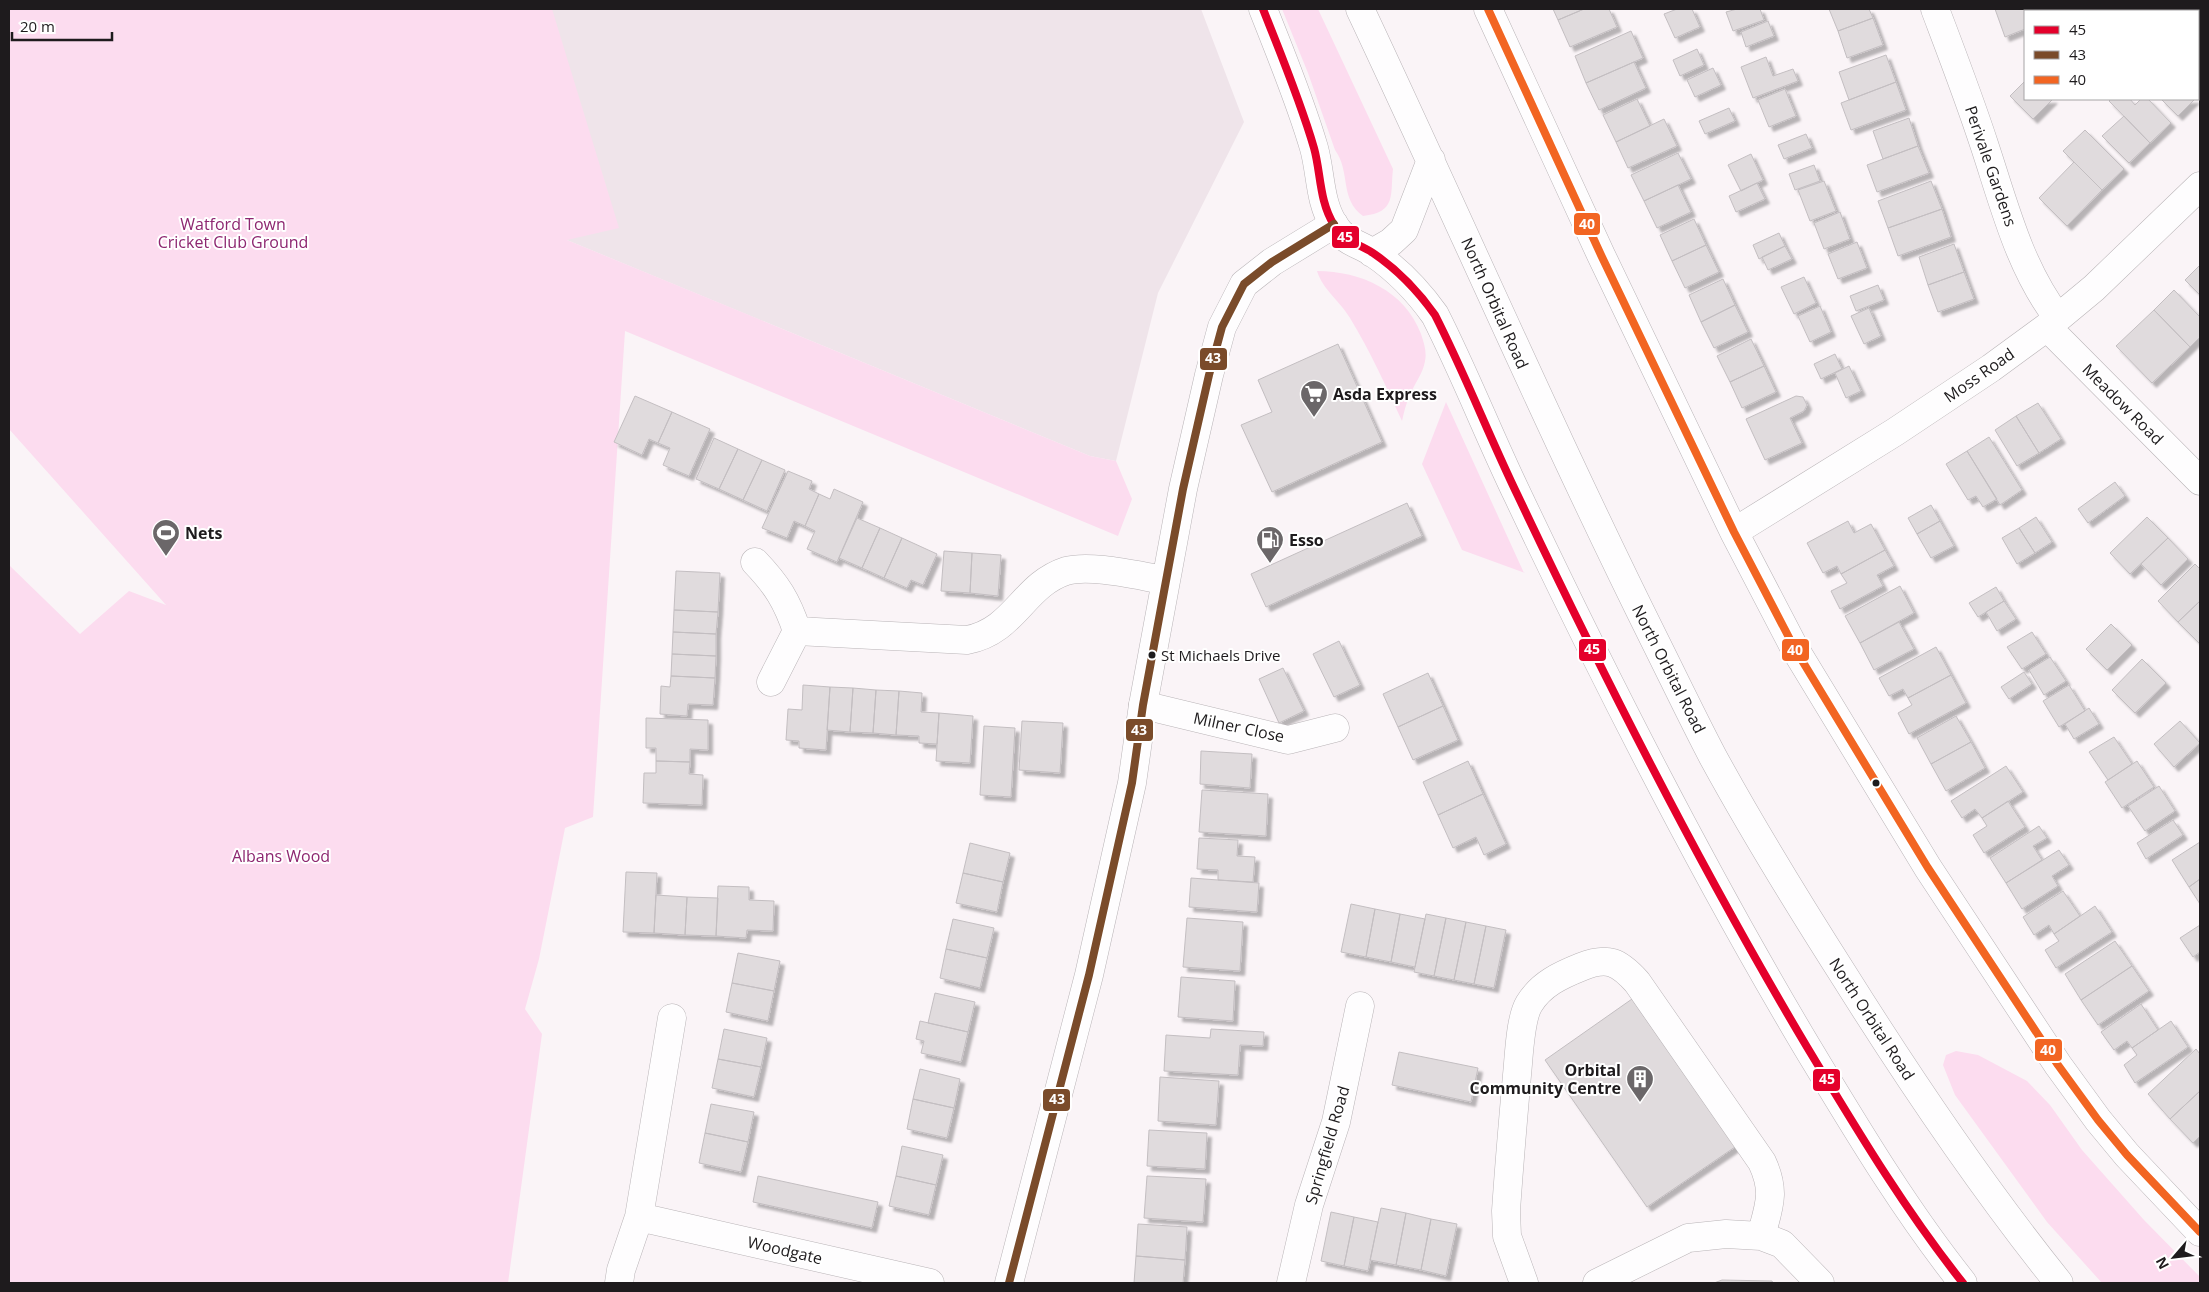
<svg xmlns="http://www.w3.org/2000/svg" width="2209" height="1292" font-family="'Open Sans',sans-serif">
<style>
.built{fill:#efe4ea}
.green{fill:#fcdcef}
.building{fill:#e0dbdd;stroke:#c3bec1;filter:url(#shadow)}
.lines{fill:none;stroke-linecap:round;stroke-linejoin:round}
.street-casing{stroke:#b9b4b7;stroke-width:29}
.secondary-casing{stroke:#b9b4b7;stroke-width:29}
.highway-casing{stroke:#b9b4b7;stroke-width:29}
.street{stroke:#fefdfe;stroke-width:28}
.secondary{stroke:#fefdfe;stroke-width:28}
.highway{stroke:#fefdfe;stroke-width:28}
.bus-1-casing{stroke:#fff;stroke-width:11}
.bus-2-casing{stroke:#fff;stroke-width:11}
.bus-3-casing{stroke:#fff;stroke-width:11}
.bus-1{stroke:#e4002b;stroke-width:8}
.bus-2{stroke:#7a4b2a;stroke-width:8}
.bus-3{stroke:#f26522;stroke-width:8}
.bus-dot{fill:#1e1b1d;stroke:#fff;stroke-width:2}
.labels{text-anchor:middle;stroke-width:4;stroke-linejoin:round;paint-order:stroke}
.bus-label{font-size:15px;fill:#1e1b1d;stroke:#fff;text-anchor:start}
.street-label{font-size:16px;fill:#1e1b1d;stroke:#fff}
.park-label{font-size:16px;fill:#8d2670;stroke:#fff}
.poi-label{font-size:16px;font-weight:bold;fill:#1e1b1d;stroke:#fff;text-anchor:start}
.line-badge{stroke:#fff;stroke-width:2}
.badge-label{font-size:14px;text-anchor:middle;font-weight:bold;fill:#fff}
</style>
<defs>
<filter id="shadow"><feDropShadow dx="4.5" dy="4.5" stdDeviation="1" flood-color="#0004"/></filter>
</defs>
<rect width="100%" height="100%" fill="#faf4f7"/>
<path class="built" d="M461,9H1201L1244,122L1158,293L1116,461L1090,456L528,224Z"/>
<path class="green" d="M9,9H552L619,228L567,240L1090,456L1116,461L1132,499L1118,536L625,331L593,817L565,828L539,959L525,1009L542,1034L508,1283H9V565L80,634L129,591L166,605L9,429Z
M1282,9H1318L1393,169C1390,195 1397,212 1363,216C1339,199 1351,172 1335,150L1308,73Z
M1317,271C1361,271 1405,291 1421,334C1424,343 1427,352 1425,361C1423,374 1414,384 1410,395C1406,403 1404,412 1402,421C1386,386 1370,351 1350,318C1340,301 1323,290 1317,271Z
M1446,402L1524,573H1525L1462,550L1422,464Z
M1956,1051L1978,1055L2027,1081L2050,1105L2082,1150L2144,1220L2200,1277V1283H2102L2047,1222L1955,1095L1943,1065L1946,1055Z"/>
<path class="building" d="M1553,9H1584L1558,20Z
M1584,9H1609L1617,27L1570,47L1558,20Z
M1677,9H1692L1700,27L1675,38L1664,14Z
M1737,9H1760L1764,20L1733,31L1726,12Z
M1829,9H1869L1873,18L1838,31Z
M1995,9H2035L2036,11H2025V29L2005,37Z
M2090,9H2112L2115,11H2087Z
M2112,9H2164L2161,11H2115Z
M1873,18L1883,45L1847,58L1838,31Z
M2200,18V41L2198,38V21Z
M1768,21L1774,36L1746,47L1741,32Z
M1631,31L1643,58L1586,83L1575,56Z
M1697,49L1704,65L1680,76L1673,60Z
M2198,52L2200,55L2199,95L2198,94Z
M1886,55L1896,82L1849,100L1839,72Z
M1766,57L1773,76L1793,69L1798,81L1753,98L1741,67Z
M1634,62L1646,88L1599,110L1586,83Z
M1713,68L1721,85L1695,97L1687,80Z
M2025,81V99H2053L2033,119L2010,96Z
M1896,82L1906,110L1851,130L1841,103Z
M1785,89L1796,116L1769,127L1758,100Z
M1637,99L1650,126L1616,142L1603,115Z
M2111,99H2130L2135,105L2141,99H2148L2171,123L2150,143L2109,101Z
M2161,99H2195L2178,116Z
M1729,108L1735,121L1705,134L1699,121Z
M2124,116L2150,143L2129,163L2102,136Z
M1909,118L1918,146L1883,159L1873,131Z
M1664,119L1677,146L1628,168L1616,142Z
M2085,130L2124,169L2102,190L2063,151Z
M1806,134L1812,148L1784,159L1778,145Z
M1918,146L1929,173L1877,192L1867,165Z
M1678,153L1691,179L1644,201L1631,175Z
M1751,154L1763,180L1741,191L1728,165Z
M2074,162L2102,190L2067,226L2039,198Z
M1814,165L1820,181L1795,190L1789,174Z
M1824,181L1836,211L1810,221L1798,190Z
M1931,181L1942,209L1888,228L1878,201Z
M1757,183L1765,199L1736,212L1729,196Z
M1678,185L1691,212L1657,228L1644,201Z
M1942,209L1951,237L1898,256L1888,228Z
M1840,212L1850,239L1824,249L1814,223Z
M1694,219L1706,245L1672,261L1660,235Z
M1779,233L1785,246L1759,259L1753,245Z
M1857,242L1867,268L1838,279L1828,254Z
M1954,244L1964,272L1928,285L1919,257Z
M1706,245L1719,272L1685,288L1672,261Z
M1785,246L1792,259L1768,270L1762,257Z
M2200,265V295L2185,280Z
M1964,272L1974,299L1938,312L1928,285Z
M1804,277L1816,303L1794,314L1781,287Z
M1723,279L1735,305L1701,322L1689,295Z
M1878,285L1884,300L1856,311L1850,296Z
M2174,290L2200,317V337L2190,347L2154,310Z
M1735,305L1748,332L1714,348L1701,322Z
M1820,306L1831,332L1810,342L1798,316Z
M1869,308L1881,336L1864,344L1851,316Z
M2154,310L2190,347L2152,383L2116,346Z
M1751,339L1764,366L1730,382L1717,356Z
M1338,344L1382,442L1272,492L1241,425L1272,412L1258,380Z
M1835,354L1842,369L1821,379L1814,364Z
M1764,366L1776,392L1742,408L1730,382Z
M1849,366L1861,391L1846,398L1835,373Z
M635,396L672,412L658,443L649,439L642,455L614,442Z
M1796,396L1803,397L1807,405L1804,411L1790,418L1802,443L1765,460L1746,419Z
M2038,403L2061,439L2039,453L2016,416Z
M672,412L710,429L689,476L663,465L670,448L658,443Z
M2016,416L2039,453L2017,466L1995,430Z
M1989,437L2022,490L2000,505L1967,451Z
M714,438L738,449L719,489L696,479Z
M738,449L762,460L743,500L719,489Z
M1967,451L1997,499L1983,507L1976,496L1968,500L1946,464Z
M762,460L785,470L767,511L743,500Z
M788,471L812,481L809,489L819,494L805,526L794,521L787,538L762,528Z
M2115,482L2125,496L2088,523L2078,509Z
M834,489L863,502L837,562L807,549L815,531L805,526L819,494L830,499Z
M1407,503L1422,536L1266,607L1251,574Z
M1931,505L1940,521L1917,534L1908,518Z
M2036,517L2052,542L2035,553L2019,528Z
M2147,517L2168,538L2130,574L2110,553Z
M857,518L880,528L862,568L839,558Z
M1848,521L1854,533L1871,524L1885,550L1841,574L1837,566L1823,573L1807,543Z
M1940,521L1954,546L1931,558L1917,534Z
M880,528L902,538L884,578L862,568Z
M2019,528L2035,553L2017,564L2002,538Z
M902,538L937,554L923,585L911,580L907,588L884,578Z
M2168,538L2188,559L2161,585L2141,564Z
M1885,550L1894,566L1877,575L1883,586L1840,609L1831,591L1847,583L1841,574Z
M944,551L972,553L970,593L941,591Z
M972,553L1001,555L998,596L970,593Z
M2195,564L2200,569V601L2178,622L2158,601Z
M676,571L720,573L718,612L674,610Z
M1900,586L1914,613L1860,643L1845,616Z
M1996,587L2004,601L1978,617L1969,603Z
M2004,601L2016,619L1997,631L1986,612Z
M2200,601V642L2199,643L2178,622Z
M674,610L718,612L716,634L673,632Z
M1899,622L1914,649L1874,670L1860,643Z
M2111,624L2132,645L2107,670L2086,649Z
M673,632L716,634V656L672,654Z
M2032,632L2046,654L2022,669L2007,647Z
M1339,641L1360,685L1334,697L1313,654Z
M1936,647L1951,675L1908,698L1903,689L1889,696L1879,678Z
M672,654L716,656L715,678L671,676Z
M2050,657L2066,681L2044,695L2029,670Z
M2142,659L2166,683L2135,713L2112,690Z
M1283,668L1304,711L1279,723L1259,679Z
M2024,672L2032,684L2009,699L2001,687Z
M1428,673L1443,706L1398,727L1383,694Z
M1951,675L1966,703L1909,734L1898,713L1912,705L1908,698Z
M671,676L715,678L713,705L688,704L687,716L660,714L661,686L670,687Z
M803,685L830,687L826,750L799,748V741L786,740L788,709L802,710Z
M2069,685L2085,711L2059,727L2043,701Z
M830,687L853,688L850,732L827,730Z
M853,688L876,690L873,733L850,732Z
M876,690L899,691L896,735L873,733Z
M899,691L922,693L921,712L939,713L937,744L919,743V736L896,735Z
M1443,706L1458,740L1413,760L1398,727Z
M2089,708L2099,724L2074,739L2065,724Z
M939,713L973,716L970,763L936,761Z
M1956,716L1971,742L1931,764L1917,738Z
M646,718L708,720V750L690,749V762L656,761V748H646Z
M1022,721L1063,723L1060,773L1019,770Z
M2180,721L2200,743L2174,767L2154,744Z
M984,726L1015,728L1011,797L980,795Z
M2114,737L2132,764L2108,780L2089,752Z
M1971,742L1985,768L1946,791L1931,764Z
M1201,751L1252,754L1250,788L1200,784Z
M656,761L690,762L689,774L703,775L702,805L643,803L644,773H656Z
M1468,761L1483,794L1438,815L1423,782Z
M2137,761L2154,787L2122,808L2105,782Z
M2006,766L2023,792L1982,818L1975,809L1962,818L1951,801Z
M2159,786L2175,811L2145,831L2128,806Z
M1202,790L1268,794L1266,836L1199,832Z
M1483,794L1506,844L1484,855L1476,837L1453,848L1438,815Z
M2008,801L2025,827L1984,853L1973,835L1987,826L1982,818Z
M2173,820L2183,835L2146,859L2137,843Z
M2039,826L2047,838L2033,846L2042,860L2006,883L1990,858Z
M1199,838L1238,840L1237,856L1255,857L1253,882L1218,880V870L1197,869Z
M2200,842V879L2189,887L2172,860Z
M970,843L1010,853L1003,882L963,873Z
M2059,850L2069,865L2052,876L2058,886L2022,909L2006,883Z
M626,872L657,873L654,933L623,932Z
M963,873L1003,882L997,912L956,903Z
M1191,878L1259,883L1257,912L1189,907Z
M2200,879V904L2189,887Z
M718,886L749,887V900L774,901L773,931L747,930L746,938L716,936Z
M2063,891L2080,916L2054,934L2049,925L2034,935L2023,917Z
M656,895L687,897L685,935L654,933Z
M687,897L718,898L716,936L685,935Z
M1351,904L1375,909L1366,957L1341,952Z
M2095,906L2112,932L2056,968L2045,950L2059,941L2054,934Z
M1375,909L1400,914L1391,962L1366,957Z
M1400,914L1425,919L1415,967L1391,962Z
M1426,914L1446,918L1434,976L1414,972Z
M1187,918L1243,922L1240,971L1183,967Z
M1446,918L1466,922L1454,980L1434,976Z
M953,919L994,928L987,958L946,949Z
M1466,922L1486,926L1474,984L1454,980Z
M2200,925V952L2193,957L2180,938Z
M1486,926L1506,930L1494,988L1474,984Z
M2115,941L2132,966L2081,1000L2065,974Z
M946,949L987,958L980,988L940,978Z
M738,953L780,961L774,991L732,983Z
M2132,966L2149,991L2098,1025L2081,1000Z
M1181,977L1235,981L1233,1021L1178,1017Z
M732,983L774,991L768,1021L726,1012Z
M935,993L975,1002L968,1032L928,1023Z
M1632,999L1735,1147L1647,1207L1545,1060Z
M2141,1004L2158,1030L2132,1048L2127,1041L2114,1050L2101,1032Z
M920,1021L968,1032L961,1062L921,1053L924,1041L916,1039Z
M2171,1021L2188,1047L2135,1083L2124,1065L2137,1055L2132,1048Z
M724,1029L767,1038L761,1067L718,1059Z
M1211,1029L1264,1032L1263,1046L1240,1045L1238,1075L1164,1071L1166,1035L1210,1038Z
M2196,1049L2200,1054V1091L2170,1119L2148,1094Z
M1399,1052L1478,1068L1471,1102L1392,1085Z
M718,1059L761,1067L754,1097L712,1088Z
M920,1069L960,1079L954,1108L913,1099Z
M1160,1077L1219,1081L1216,1125L1158,1121Z
M2200,1091V1136L2193,1143L2170,1119Z
M913,1099L954,1108L947,1138L907,1129Z
M711,1104L754,1112L748,1142L705,1133Z
M1149,1130L1207,1133L1205,1169L1147,1166Z
M705,1133L748,1142L741,1172L699,1163Z
M902,1146L943,1155L936,1185L896,1176Z
M758,1176L878,1202L872,1228L753,1202Z
M896,1176L936,1185L929,1215L889,1206Z
M1147,1176L1206,1179L1203,1222L1144,1218Z
M1381,1208L1406,1213L1396,1265L1370,1260Z
M1331,1212L1354,1217L1344,1266L1321,1261Z
M1406,1213L1431,1219L1421,1270L1396,1265Z
M1354,1217L1378,1222L1368,1271L1344,1266Z
M1431,1219L1457,1224L1446,1276L1421,1270Z
M1138,1224L1187,1227L1185,1260L1136,1256Z
M1136,1256L1185,1260L1183,1283H1134Z
M1722,1280L1772,1281L1773,1283H1714Z"/>
<g class="lines">
<defs>
<path id="street" d="M1488,9L1601,255L1734,532L1795,649L1928,868L2058,1065L2098,1120L2127,1155L2200,1232
M1935,9C1952,54 1969,98 1984,144C2004,204 2019,267 2058,318
M2047,327L2200,481
M1734,532L1895,432L1991,368L2047,327L2094,288L2200,186
M755,562C777,585 787,601 797,631L771,682
M797,631L967,640C1015,631 1023,585 1066,571C1091,564 1139,576 1165,580
M1143,705L1288,740L1335,728
M639,1217L930,1283
M619,1283L621,1270L639,1217L672,1018
M1291,1283L1309,1205L1336,1122L1360,1006
M1524,1283L1507,1236L1506,1211C1509,1166 1513,1120 1517,1075C1519,1056 1520,1019 1529,1004C1541,984 1561,975 1581,967C1608,956 1619,962 1637,982L1762,1162C1776,1192 1769,1206 1761,1236
M1597,1283L1688,1238L1726,1234L1761,1236L1782,1244L1820,1283"/>
<path id="secondary" d="M1009,1283L1089,975L1132,783L1143,705L1183,489L1209,375L1222,327L1244,284L1272,262L1334,224"/>
<path id="highway" d="M1263,9C1281,55 1300,100 1314,148C1321,173 1319,201 1334,225C1346,243 1358,243 1373,253C1398,270 1418,291 1435,315C1465,374 1489,436 1518,496C1607,684 1701,869 1807,1047C1856,1128 1904,1209 1963,1283
M1360,9C1459,219 1551,432 1654,639C1674,679 1693,719 1713,757C1754,832 1799,905 1845,977C1911,1082 1981,1186 2059,1283
M1372,253L1391,242L1404,230L1431,160"/>
</defs>
<use href="#street" class="street-casing"/>
<use href="#secondary" class="secondary-casing"/>
<use href="#highway" class="highway-casing"/>
<use href="#street" class="street"/>
<use href="#secondary" class="secondary"/>
<use href="#highway" class="highway"/>
<defs>
<path id="bus-1" d="M1263,9C1281,55 1300,100 1314,148C1321,173 1319,201 1334,225C1346,243 1358,243 1373,253C1398,270 1418,291 1435,315C1465,374 1489,436 1518,496C1607,684 1701,869 1807,1047C1856,1128 1904,1209 1963,1283"/>
<path id="bus-2" d="M1009,1283L1089,975L1132,783L1143,705L1183,489L1209,375L1222,327L1244,284L1272,262L1334,224"/>
<path id="bus-3" d="M1488,9L1601,255L1734,532L1795,649L1928,868L2058,1065L2098,1120L2127,1155L2200,1232"/>
</defs>
<use href="#bus-1" class="bus-1-casing"/>
<use href="#bus-2" class="bus-2-casing"/>
<use href="#bus-3" class="bus-3-casing"/>
<use href="#bus-1" class="bus-1"/>
<use href="#bus-2" class="bus-2"/>
<use href="#bus-3" class="bus-3"/>
</g>
<defs>
<symbol id="supermarket-pin" viewBox="-11 -11 22 30"><path d="M0 17L-7.5 6A9.5 9.5 0 1 1 7.5 6Z" fill="#6b6769" stroke="#fff"/><path d="M-6-5.5h2.5l.6 2H6L4.5 2H-2.5L-4.4-4H-6ZM-1.5 3.2a1.3 1.3 0 1 0 .1 0ZM3 3.2a1.3 1.3 0 1 0 .1 0Z" fill="#fff"/></symbol>
<symbol id="stadium-pin" viewBox="-11 -11 22 30"><path d="M0 17L-7.5 6A9.5 9.5 0 1 1 7.5 6Z" fill="#6b6769" stroke="#fff"/><path d="M0-5a6.5 5 0 1 0 0 10a6.5 5 0 1 0 0-10ZM-3.5-1.8h7v3.6h-7Z" fill="#fff"/></symbol>
<symbol id="fuel-pin" viewBox="-11 -11 22 30"><path d="M0 17L-7.5 6A9.5 9.5 0 1 1 7.5 6Z" fill="#6b6769" stroke="#fff"/><path d="M-5.5-6h7V0h2V4h1.3V-2.5L3-4.5l.8-.8L6-3V5H2.5V1h-1V6h-7ZM-4.2-4.7v3.2H.2V-4.7Z" fill="#fff"/></symbol>
<symbol id="building-pin" viewBox="-11 -11 22 30"><path d="M0 17L-7.5 6A9.5 9.5 0 1 1 7.5 6Z" fill="#6b6769" stroke="#fff"/><path d="M-4-6H4V6H1V3H-1V6H-4ZM-2.5-4.3h1.7v1.8h-1.7ZM.8-4.3h1.7v1.8H.8ZM-2.5-1h1.7V.8h-1.7ZM.8-1h1.7V.8H.8Z" fill="#fff"/></symbol>
</defs>
<g fill-rule="evenodd">
<use href="#supermarket-pin" x="1298" y="378" width="32" height="43"/>
<use href="#stadium-pin" x="150" y="517" width="32" height="43"/>
<use href="#fuel-pin" x="1254" y="524" width="32" height="43"/>
<use href="#building-pin" x="1624" y="1063" width="32" height="43"/>
</g>
<g class="bus-dot">
<circle cx="1152" cy="655" r="4.5"/>
<circle cx="1876" cy="783" r="4.5"/>
</g>
<g class="labels">
<g class="bus-label">
<text x="1161" y="661">St Michaels Drive</text>
</g>
<g class="street-label">
<text transform="translate(1991 166) rotate(71)" y="6">Perivale Gardens</text>
<text transform="translate(1495 303) rotate(66)" y="6">North Orbital Road</text>
<text transform="translate(1979 375) rotate(-35)" y="6">Moss Road</text>
<text transform="translate(2123 404) rotate(45)" y="6">Meadow Road</text>
<text transform="translate(1669 669) rotate(63)" y="6">North Orbital Road</text>
<text transform="translate(1239 727) rotate(12)" y="6">Milner Close</text>
<text transform="translate(1872 1019) rotate(57)" y="6">North Orbital Road</text>
<text transform="translate(1327 1145) rotate(-74)" y="6">Springfield Road</text>
<text transform="translate(785 1250) rotate(13)" y="6">Woodgate</text>
</g>
<g class="park-label">
<text x="233" y="230">Watford Town<tspan x="233" dy="18">Cricket Club Ground</tspan></text>
<text x="281" y="862">Albans Wood</text>
</g>
<g class="poi-label">
<text x="1333" y="400">Asda Express</text>
<text x="185" y="539">Nets</text>
<text x="1289" y="546">Esso</text>
<text x="1621" y="1076" text-anchor="end">Orbital<tspan x="1621" dy="18">Community Centre</tspan></text>
</g>
</g>
<g class="line-badge">
<rect x="1573" y="212" width="28" height="24" rx="5" fill="#f26522"/>
<rect x="1331" y="225" width="29" height="24" rx="5" fill="#e4002b"/>
<rect x="1199" y="347" width="29" height="24" rx="5" fill="#7a4b2a"/>
<rect x="1578" y="638" width="29" height="24" rx="5" fill="#e4002b"/>
<rect x="1781" y="638" width="29" height="24" rx="5" fill="#f26522"/>
<rect x="1125" y="718" width="29" height="24" rx="5" fill="#7a4b2a"/>
<rect x="2034" y="1038" width="29" height="24" rx="5" fill="#f26522"/>
<rect x="1812" y="1068" width="29" height="24" rx="5" fill="#e4002b"/>
<rect x="1042" y="1088" width="29" height="24" rx="5" fill="#7a4b2a"/>
</g>
<g class="badge-label">
<text x="1587" y="229">40</text>
<text x="1345" y="242">45</text>
<text x="1213" y="363">43</text>
<text x="1592" y="654">45</text>
<text x="1795" y="655">40</text>
<text x="1139" y="735">43</text>
<text x="2048" y="1055">40</text>
<text x="1827" y="1084">45</text>
<text x="1057" y="1104">43</text>
</g>
<rect width="2209" height="1292" fill="none" stroke="#1e1b1d" stroke-width="20"/>
<rect x="2024" y="10" width="175" height="90" fill="#ffffff" stroke="#a5a4a5"/>
<rect x="2034" y="26" width="25" height="8" fill="#e4002b" stroke="#a5a4a5"/>
<text x="2069" y="35" font-size="15" fill="#1e1b1d">45</text>
<rect x="2034" y="51" width="25" height="8" fill="#7a4b2a" stroke="#a5a4a5"/>
<text x="2069" y="60" font-size="15" fill="#1e1b1d">43</text>
<rect x="2034" y="76" width="25" height="8" fill="#f26522" stroke="#a5a4a5"/>
<text x="2069" y="85" font-size="15" fill="#1e1b1d">40</text>
<g transform="translate(2174 1257) rotate(242)" stroke="#ffffff" stroke-width="4" paint-order="stroke">
<path d="M0-4L9 19L0 12L-9 19Z" fill="#1e1b1d"/>
<text y="-8" font-size="14" font-weight="bold" text-anchor="middle" fill="#1e1b1d">N</text>
</g>
<path d="M12 32v8h100v-8" fill="none" stroke="#1e1b1d" stroke-width="2.5"/>
<text x="20" y="32" font-size="15" fill="#1e1b1d" stroke="#ffffff" stroke-width="4" paint-order="stroke">20 m</text>
</svg>
